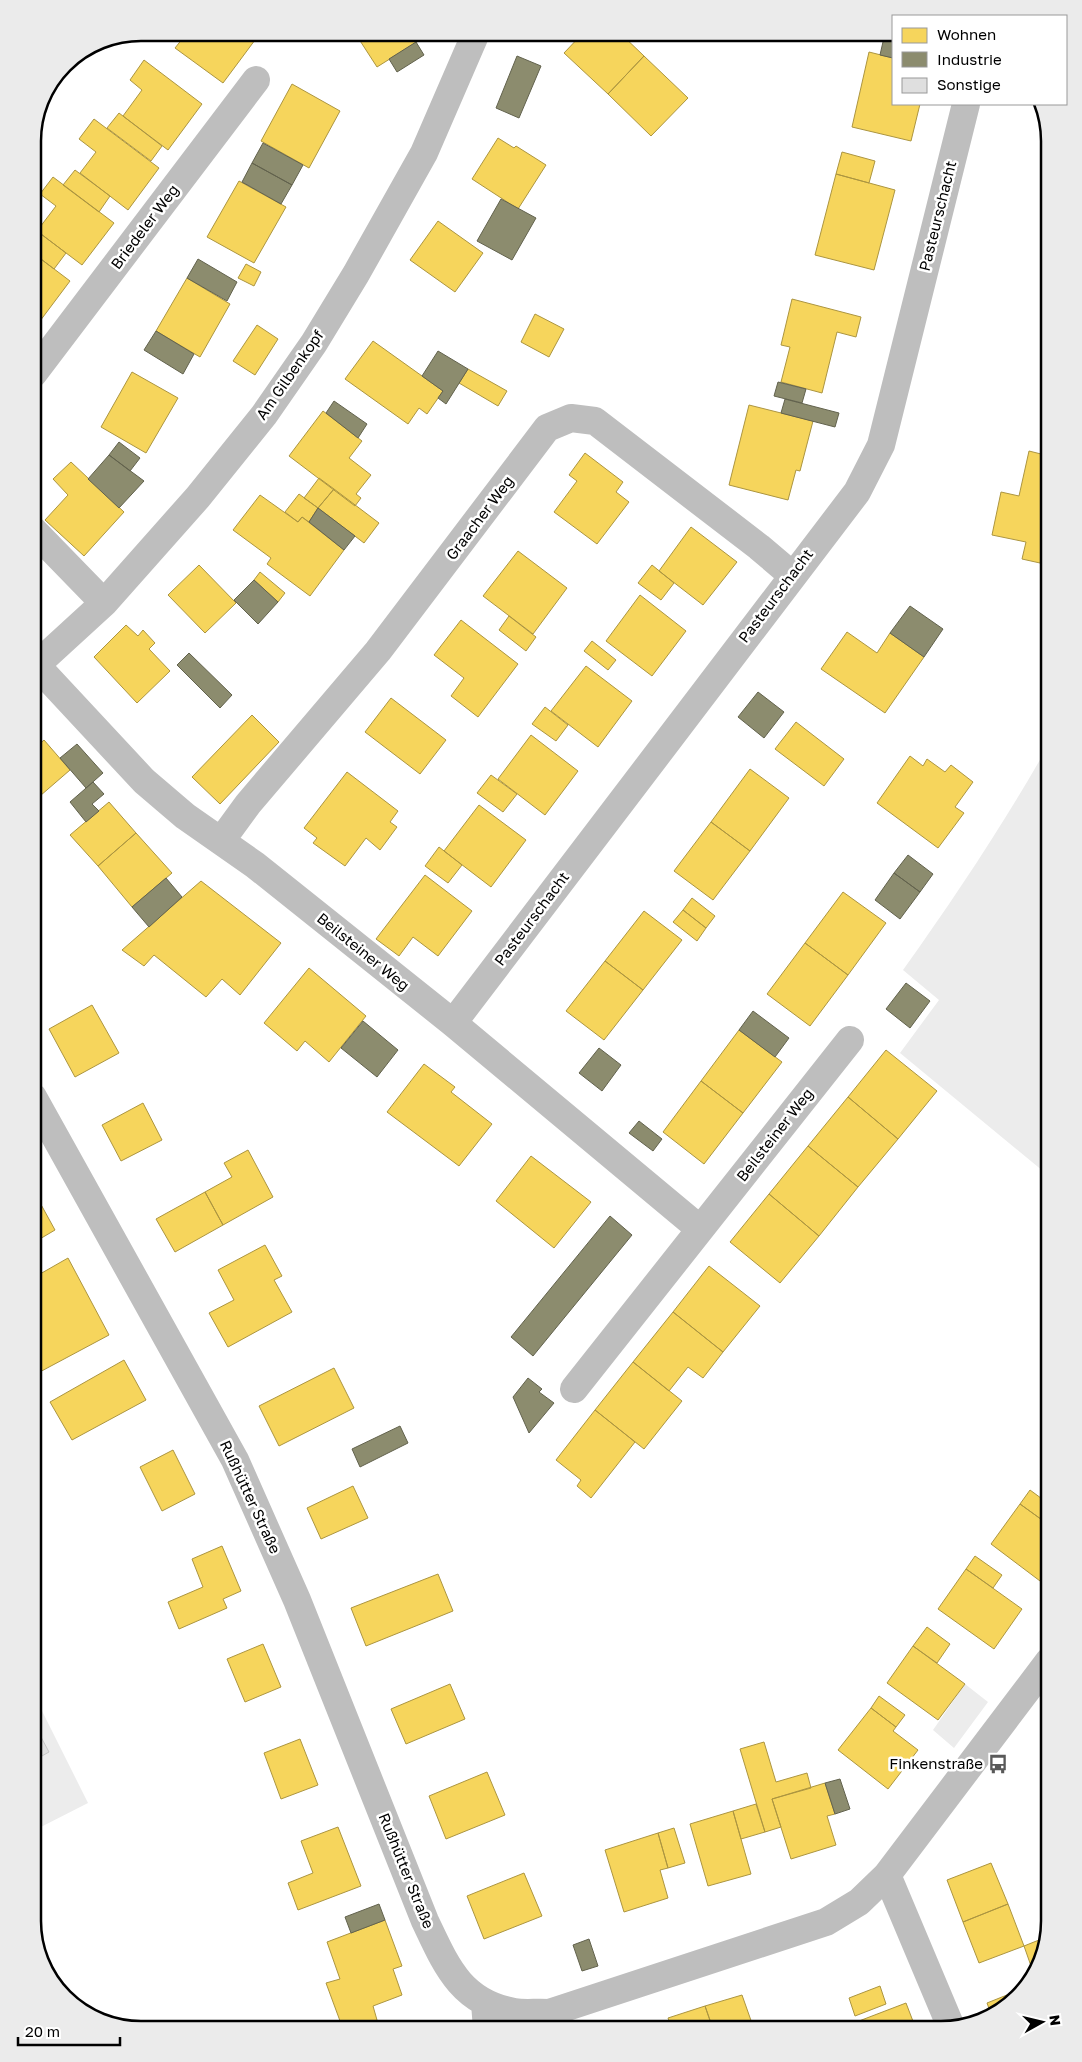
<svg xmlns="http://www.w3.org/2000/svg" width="1082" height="2062" font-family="'Golos Text',sans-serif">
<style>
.green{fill:#ececec}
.homes{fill:#f6d55c;stroke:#ac9540}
.industry{fill:#8c8c6e;stroke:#62624d}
.building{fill:#dfdfdf;stroke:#c7c7c7}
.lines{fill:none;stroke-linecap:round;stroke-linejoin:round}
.minor{stroke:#bebebe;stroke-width:28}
.labels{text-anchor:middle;stroke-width:5;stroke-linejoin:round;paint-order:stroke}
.street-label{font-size:15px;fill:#000;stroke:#fff}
.poi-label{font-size:15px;fill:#000;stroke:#fff;text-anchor:end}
.rim{fill:none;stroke:#000;stroke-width:2.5}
</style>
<rect width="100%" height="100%" fill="#fff"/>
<path class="green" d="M1049,744V1176L900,1053L939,1000L903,970C955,897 1005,822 1049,744Z
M965,1684L988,1702L954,1748L933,1730Z
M33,1693L88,1803L33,1831Z"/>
<path class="homes" d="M187,33H253L258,36L223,83L175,48Z
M355,33H416L420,40L377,67Z
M583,33H620L644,56L608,94L564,53Z
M869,52L893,58V104H920L911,141L852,127Z
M644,56L688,98L651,136L608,94Z
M144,60L202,104L168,150L123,116L142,90L130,80Z
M292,84L340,111L309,168L261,141Z
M119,113L162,146L151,161L107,128Z
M94,119L159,168L128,210L80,173L96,152L79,139Z
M498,138L514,148L516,146L546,165L518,209L472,179Z
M842,152L875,161L869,183L836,174Z
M75,170L110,196L99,212L63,185Z
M836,174L895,190L874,270L815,255Z
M53,177L114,223L82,265L37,231L56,206L40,194Z
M239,181L286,207L254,263L207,237Z
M438,221L483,253L455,292L410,260Z
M33,228L66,253L54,269L33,253Z
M33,253L70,281L40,321L33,315Z
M246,264L261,272L254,286L238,278Z
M187,278L230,304L200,357L156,331Z
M792,299L861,317L856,337L837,332L822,393L781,382L790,347L781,345Z
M535,314L564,329L549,357L521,342Z
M257,325L278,339L255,375L233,361Z
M373,341L443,391L427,414L419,408L408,424L345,379Z
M468,369L507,391L498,406L459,383Z
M132,372L178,398L146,453L101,427Z
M749,405L813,421L800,471L796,470L788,500L729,485Z
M323,411L362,441L349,458L371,475L356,494L361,498L355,506L289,456Z
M1029,451L1049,456V565L1022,559L1026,542L992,535L1001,492L1019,496Z
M585,453L623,482L616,492L629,502L597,544L554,512L577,481L569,475Z
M71,462L124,512L84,556L45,520L68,495L53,479Z
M319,478L334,489L318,508L304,498Z
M334,489L379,523L364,543L318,508Z
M299,494L318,508L309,522L302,517L298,522L285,512Z
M260,495L298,522L302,517L344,550L310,596L267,564L271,558L233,530Z
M691,527L737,562L703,605L659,571Z
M518,551L567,588L533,634L483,596Z
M199,565L236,603L205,633L168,595Z
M652,565L674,583L661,600L638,583Z
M260,572L285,593L278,602L254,580Z
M640,595L686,631L652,676L606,641Z
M509,616L536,637L526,651L499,630Z
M461,620L518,664L478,717L451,696L464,678L434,655Z
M126,625L138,636L143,630L155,643L149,649L170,671L137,703L94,657Z
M847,632L877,653L890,633L924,657L885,713L821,669Z
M592,641L616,660L608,670L584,651Z
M586,666L632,701L598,747L551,711Z
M391,698L446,740L420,774L365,732Z
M545,707L568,725L556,741L532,724Z
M252,715L279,742L220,804L192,777Z
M796,722L844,759L824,786L775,749Z
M531,735L578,771L545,815L498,779Z
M44,740L70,770L33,802V750Z
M910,756L923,766L927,759L945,772L951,765L973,782L955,807L964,813L938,848L877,803Z
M750,769L789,798L750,851L711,822Z
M347,772L398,811L390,822L397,827L380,850L366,838L345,866L313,843L317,838L304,828Z
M491,775L517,794L503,812L477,793Z
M109,802L136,833L98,866L70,835Z
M479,805L526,840L491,887L444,851Z
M711,822L750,851L713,900L674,871Z
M136,833L172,873L132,907L98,866Z
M439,847L462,865L448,883L425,866Z
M425,875L472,911L438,956L413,937L399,956L376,939Z
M201,881L281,943L240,995L222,979L206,997L154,955L144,966L122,950Z
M843,892L886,923L848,975L805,943Z
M692,898L715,916L706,928L683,910Z
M683,910L706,928L697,941L673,922Z
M644,911L682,940L643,990L605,961Z
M805,943L848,975L810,1026L767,994Z
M605,961L643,990L604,1040L566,1011Z
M309,968L366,1016L329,1062L305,1041L297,1051L264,1023Z
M92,1005L119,1053L75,1077L49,1029Z
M739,1030L782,1062L743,1113L701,1081Z
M886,1050L937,1091L898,1139L848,1097Z
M424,1064L455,1087L451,1092L492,1124L459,1166L387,1112Z
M701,1081L743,1113L704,1164L663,1132Z
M848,1097L898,1139L858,1187L808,1146Z
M143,1103L162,1140L121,1161L102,1125Z
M808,1146L858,1187L819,1236L769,1194Z
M248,1150L273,1197L223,1225L205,1192L232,1177L224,1163Z
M531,1156L591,1202L554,1248L496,1201Z
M33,1190L55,1230L33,1243Z
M205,1192L223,1225L175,1252L156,1219Z
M769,1194L819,1236L780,1283L730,1242Z
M265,1245L282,1276L274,1280L292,1312L228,1347L209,1313L234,1300L218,1270Z
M68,1258L109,1335L36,1374L33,1368V1278Z
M709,1266L760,1306L723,1352L673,1312Z
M673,1312L723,1352L703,1378L688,1367L669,1391L633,1362Z
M124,1360L146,1400L72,1440L50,1402Z
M633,1362L682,1401L644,1449L595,1410Z
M334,1368L354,1408L279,1446L259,1406Z
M595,1410L635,1442L591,1498L577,1486L581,1480L556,1460Z
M173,1450L195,1494L162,1511L140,1467Z
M353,1486L368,1518L321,1539L307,1508Z
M1030,1490L1049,1504V1517L1045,1522L1020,1504Z
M1020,1504L1049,1525V1576L1044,1584L991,1544Z
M222,1546L241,1591L223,1599L227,1608L179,1629L168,1602L203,1587L192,1559Z
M975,1556L1002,1575L993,1588L966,1569Z
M966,1569L1022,1609L994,1649L938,1609Z
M438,1574L453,1611L366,1646L351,1608Z
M927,1627L950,1644L937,1663L913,1646Z
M263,1644L281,1687L245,1702L227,1659Z
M913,1646L965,1684L938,1720L887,1683Z
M450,1684L465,1719L406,1744L391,1709Z
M879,1696L905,1715L896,1727L871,1708Z
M871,1708L896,1727L893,1731L918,1750L888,1789L838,1750Z
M300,1739L318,1785L281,1799L264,1753Z
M764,1742L776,1782L807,1773L811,1788L772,1799L781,1827L765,1832L740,1749Z
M487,1772L505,1815L446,1839L429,1796Z
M825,1783L835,1814L827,1816L836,1845L791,1859L772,1799Z
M756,1804L765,1832L741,1839L733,1811Z
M733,1811L751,1874L708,1886L690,1824Z
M338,1827L361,1886L298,1910L288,1883L313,1873L301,1841Z
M674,1828L685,1863L668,1868L658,1833Z
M658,1833L668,1868L660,1870L668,1898L624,1912L605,1850Z
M991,1863L1008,1904L963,1922L947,1880Z
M524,1873L542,1916L484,1939L467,1896Z
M1008,1904L1024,1946L979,1963L963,1922Z
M385,1920L402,1966L393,1969L402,1995L373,2006L379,2027L363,2029H343L326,1983L340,1979L327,1942Z
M1044,1938L1036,1964L1031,1966L1024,1946Z
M880,1986L886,2004L855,2016L849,1998Z
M1022,1989L991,2014L987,2003Z
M742,1995L754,2029H713L705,2006Z
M906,2003L916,2029H862L859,2021Z
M705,2006L713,2029H672L668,2018Z"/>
<path class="industry" d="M885,33L893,35V58L880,55Z
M416,42L424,55L397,72L389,59Z
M517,56L541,66L519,118L496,108Z
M263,143L303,165L292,185L252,163Z
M252,163L292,185L281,204L242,182Z
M501,199L536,218L512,260L477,241Z
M198,259L237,282L227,301L187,278Z
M156,331L194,354L183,374L144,350Z
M438,351L468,369L446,404L438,398L443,391L422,376Z
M778,382L806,389L802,403L774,396Z
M785,399L839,413L835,427L781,413Z
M334,401L367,424L358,438L326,413Z
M119,442L140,458L130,471L109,455Z
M109,455L144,481L119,508L88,479Z
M318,508L355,536L344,550L309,522Z
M33,577L40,588L33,593Z
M254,580L278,602L258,624L234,600Z
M910,606L943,629L924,657L890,633Z
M189,653L232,695L220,708L177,665Z
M758,692L784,712L764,738L738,717Z
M77,744L103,773L86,788L60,758Z
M93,782L104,794L92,804L99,811L86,822L70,802Z
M908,855L933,874L920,892L894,873Z
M894,873L920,892L900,919L875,900Z
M166,878L182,897L149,927L132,907Z
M906,983L930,1001L910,1028L886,1009Z
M753,1011L789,1038L775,1057L739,1030Z
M363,1021L398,1050L377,1077L341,1048Z
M599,1048L621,1065L602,1091L579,1073Z
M639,1121L662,1139L653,1151L629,1133Z
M610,1216L632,1235L533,1356L511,1337Z
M528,1378L542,1389L539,1392L554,1403L529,1433L513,1397Z
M400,1426L408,1443L360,1467L352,1449Z
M840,1779L850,1809L835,1814L825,1783Z
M379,1904L385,1920L351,1933L345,1917Z
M589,1939L598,1966L582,1971L573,1945Z"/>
<path class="building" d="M34,1724L49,1752L33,1761V1725Z"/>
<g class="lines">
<path class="minor" d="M33,374L256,80
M33,530L104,603
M36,665L144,781L185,816L255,865L453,1023L700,1229
M33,668L104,603L198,497L264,415L314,343L356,274L424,153L476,33
M221,841L248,804L378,651L547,428L571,418L595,421L759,547L792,575
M453,1023L857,492L881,445L966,104
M33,1097L235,1460L297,1600L425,1921C446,1965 460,2002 514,2012C525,2014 537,2012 549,2013L826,1922L859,1902L887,1875L1049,1661
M574,1389L850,1040
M887,1875L951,2027
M485,2003L487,2029"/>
</g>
<defs>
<symbol id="bus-bare" viewBox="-9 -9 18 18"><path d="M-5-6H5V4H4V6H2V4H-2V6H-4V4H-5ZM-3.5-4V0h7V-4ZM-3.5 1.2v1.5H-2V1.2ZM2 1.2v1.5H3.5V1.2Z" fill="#595959" stroke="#fff" stroke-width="2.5" paint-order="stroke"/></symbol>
</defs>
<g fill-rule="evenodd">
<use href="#bus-bare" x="984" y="1750" width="28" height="28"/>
</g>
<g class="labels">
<g class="street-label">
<text transform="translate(938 216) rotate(-76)" y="5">Pasteurschacht</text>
<text transform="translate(145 227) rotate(-53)" y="5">Briedeler Weg</text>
<text transform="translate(290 375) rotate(-55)" y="5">Am Gilbenkopf</text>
<text transform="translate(480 518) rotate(-53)" y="5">Graacher Weg</text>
<text transform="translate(776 596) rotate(-53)" y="5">Pasteurschacht</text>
<text transform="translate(532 919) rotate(-53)" y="5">Pasteurschacht</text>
<text transform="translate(363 952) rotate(39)" y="5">Beilsteiner Weg</text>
<text transform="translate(775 1135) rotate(-52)" y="5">Beilsteiner Weg</text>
<text transform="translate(250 1497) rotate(65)" y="5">Rußhütter Straße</text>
<text transform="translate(406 1871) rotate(68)" y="5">Rußhütter Straße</text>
</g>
<g class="poi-label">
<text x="983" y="1769">Finkenstraße</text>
</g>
</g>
<path d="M0 0H1082V2062H0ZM141 41H941A100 100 0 0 1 1041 141V1921A100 100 0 0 1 941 2021H141A100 100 0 0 1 41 1921V141A100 100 0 0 1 141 41Z" fill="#ebebeb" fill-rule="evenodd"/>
<path class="rim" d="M141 41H941A100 100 0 0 1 1041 141V1921A100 100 0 0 1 941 2021H141A100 100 0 0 1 41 1921V141A100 100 0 0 1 141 41Z"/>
<rect x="892" y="15" width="175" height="90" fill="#ffffff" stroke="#999999"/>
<rect x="902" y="28" width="25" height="15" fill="#f6d55c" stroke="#999999"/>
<text x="937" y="40" font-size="15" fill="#000000">Wohnen</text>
<rect x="902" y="52" width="25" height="15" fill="#8c8c6e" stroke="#999999"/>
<text x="937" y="65" font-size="15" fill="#000000">Industrie</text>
<rect x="902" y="78" width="25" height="15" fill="#dfdfdf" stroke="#999999"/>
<text x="937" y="90" font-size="15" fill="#000000">Sonstige</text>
<g transform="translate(1042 2022) rotate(82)" stroke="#ffffff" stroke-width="4" paint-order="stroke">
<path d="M0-4L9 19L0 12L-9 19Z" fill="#000000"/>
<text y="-8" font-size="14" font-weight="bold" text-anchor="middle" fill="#000000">N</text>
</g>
<path d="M18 2037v8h102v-8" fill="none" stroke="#000000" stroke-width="2.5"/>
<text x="25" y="2037" font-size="15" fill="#000000" stroke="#ffffff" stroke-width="4" paint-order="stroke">20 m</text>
</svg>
